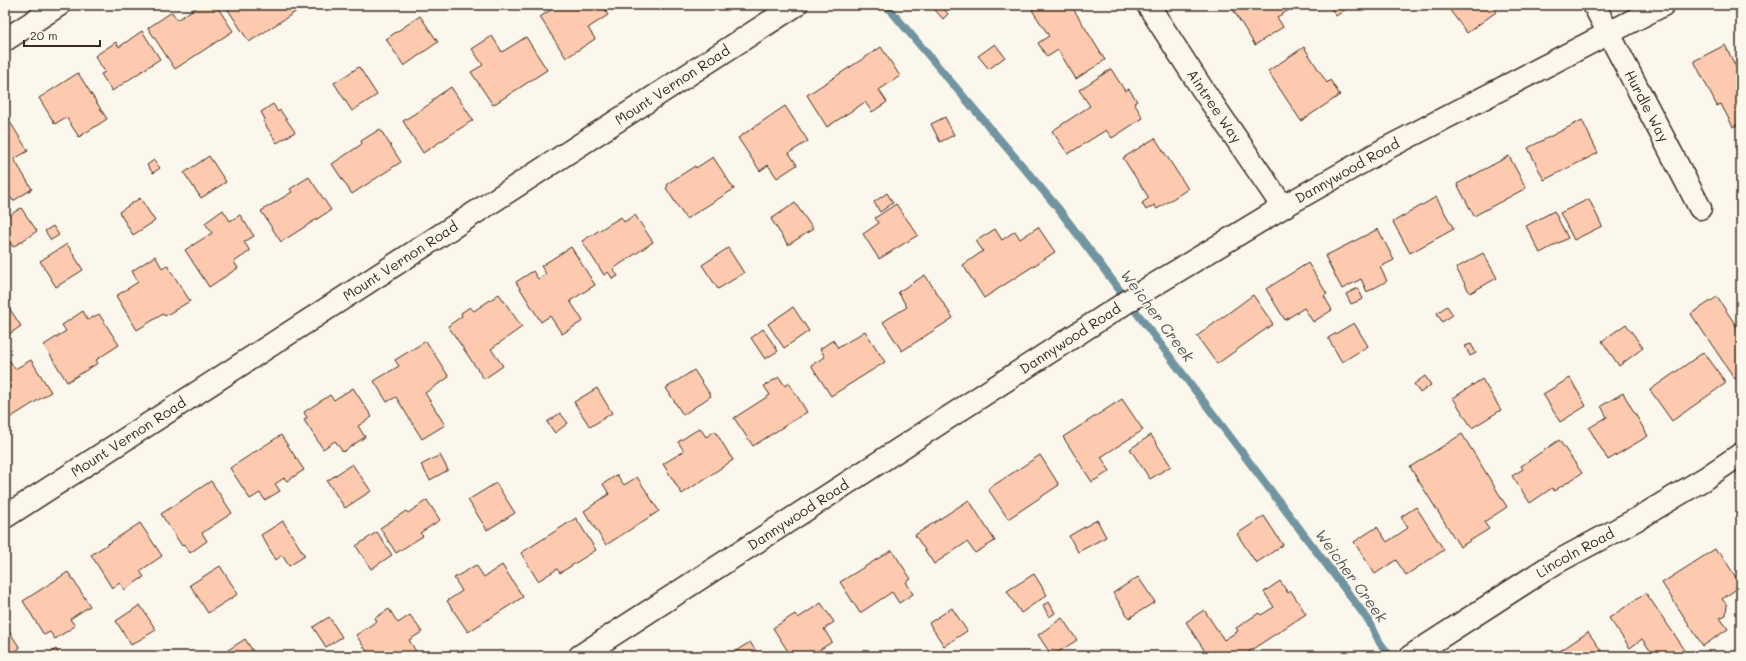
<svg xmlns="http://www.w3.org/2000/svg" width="1746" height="661" font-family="Mali,sans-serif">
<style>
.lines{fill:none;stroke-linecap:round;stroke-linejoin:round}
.stream{stroke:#7195a0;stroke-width:8}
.building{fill:#fecaaf;stroke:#3b2a1e}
.minor-casing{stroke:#3b2a1e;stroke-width:25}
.minor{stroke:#fbf7ec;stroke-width:22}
.labels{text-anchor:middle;stroke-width:3.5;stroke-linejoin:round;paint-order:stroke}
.street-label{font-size:14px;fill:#3b2a1e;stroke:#fbf7ec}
.water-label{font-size:15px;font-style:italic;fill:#525754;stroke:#fbf7ec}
</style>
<rect width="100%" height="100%" fill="#fbf7ec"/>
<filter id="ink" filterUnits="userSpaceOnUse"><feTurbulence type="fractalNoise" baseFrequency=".025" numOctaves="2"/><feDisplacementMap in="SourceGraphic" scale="8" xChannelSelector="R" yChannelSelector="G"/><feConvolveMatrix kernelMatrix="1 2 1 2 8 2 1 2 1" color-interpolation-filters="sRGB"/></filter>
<g filter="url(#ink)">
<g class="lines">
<path class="stream" d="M886,5L1057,207L1369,621L1380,643L1390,656"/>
</g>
<path class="building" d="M200,5H216L233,31L175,69L148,28L172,12L177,20Z
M225,5H306L249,42Z
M558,5H602L608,15L588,28L595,39L566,58L540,17Z
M941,5L948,14L943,19L935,10Z
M1040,5H1071L1105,60L1076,79L1058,50L1047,57L1038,43L1049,36L1032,10Z
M1230,5H1286L1289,10L1277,17L1283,27L1255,45Z
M1329,5H1352L1336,16Z
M1446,5H1491L1496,12L1467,33Z
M420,16L438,42L404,66L386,39Z
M142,31L160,59L112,91L101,74L105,72L95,56L116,42L119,47Z
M492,36L502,52L526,37L547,70L493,105L471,72L483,65L472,49Z
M995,44L1005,57L989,69L978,56Z
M1725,45L1741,77V123L1733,127L1721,104L1717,106L1694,61Z
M881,47L900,76L879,90L887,102L872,112L865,102L827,127L807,95Z
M1304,47L1327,83L1330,80L1340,95L1301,121L1268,71Z
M359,67L377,95L352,111L334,83Z
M1111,69L1125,91L1129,89L1137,101L1134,103L1143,118L1112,138L1106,130L1068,154L1052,131L1090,106L1079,90Z
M78,73L107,119L79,137L66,117L55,124L39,98Z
M451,87L473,120L423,153L403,121L433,102L432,100Z
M273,104L278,112L280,110L295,132L277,143L263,121L265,119L261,112Z
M785,106L808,141L789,153L797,165L777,178L768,165L760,171L738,138Z
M945,117L954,135L940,142L931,124Z
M1582,120L1598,153L1544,180L1528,148Z
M10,122L28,151L14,159L32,189L13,201L5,188V126Z
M380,129L401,162L352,194L332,164L362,144L361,141Z
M1155,138L1188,189L1157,209L1154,205L1146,210L1142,203L1149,198L1123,158Z
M209,156L226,182L201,198L184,173Z
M1509,156L1526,188L1474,216L1457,184Z
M713,157L734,189L686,219L666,188L668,186L667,184L695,166L696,168Z
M154,160L160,168L153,173L147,165Z
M309,177L331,210L281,242L261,211L292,192L290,189Z
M887,193L893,203L880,212L874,202Z
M1436,197L1454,229L1410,253L1393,222Z
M140,198L155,221L133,235L119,212Z
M1589,199L1602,226L1574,240L1560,213Z
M795,203L813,229L788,245L771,219Z
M896,204L918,235L879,259L863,234L879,223L875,218Z
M21,208L37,231L13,247L5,235V218Z
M223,210L230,221L240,215L254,236L244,242L250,251L234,262L238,268L209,287L185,250L212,233L205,223Z
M1554,211L1568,238L1540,253L1526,226Z
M635,215L653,242L613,269L618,276L613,279L608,272L604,275L582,241L621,217L624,222Z
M53,226L59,235L51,240L45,231Z
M1038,227L1055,252L984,298L963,265L983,251L976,241L995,229L1002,240L1015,231L1020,239Z
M1378,229L1394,260L1380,267L1387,281L1367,292L1361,279L1342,289L1325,256Z
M67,244L83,270L56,287L40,261Z
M571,247L595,285L570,301L583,321L562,334L550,316L541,322L516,282L533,271L538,279L546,274L541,266Z
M728,248L744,273L718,289L702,265Z
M1483,253L1497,278L1470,293L1456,268Z
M155,256L162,268L167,265L190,301L165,316L163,314L137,330L116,296L138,282L132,271Z
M1308,263L1327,294L1324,296L1332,310L1313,322L1304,308L1285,320L1266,289Z
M925,275L953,318L902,351L883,322L907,307L898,292Z
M1358,288L1363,299L1351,304L1346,294Z
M499,294L522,327L491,349L503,366L484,379L448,326L462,316L461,313L470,307L474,311Z
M1253,295L1273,324L1217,364L1197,336Z
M1717,297L1741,333V375L1735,379L1691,314Z
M5,302L21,326L5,337Z
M1447,306L1453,315L1442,322L1437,313Z
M793,307L809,331L784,348L768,324Z
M83,311L88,320L99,314L119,345L96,360L98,363L67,382L44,345L66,331L62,325Z
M1354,323L1368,346L1342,362L1328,338Z
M1626,324L1643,348L1619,366L1602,341Z
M763,329L778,351L765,359L751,338Z
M865,331L885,362L831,396L811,365L825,357L820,349L833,340L838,348Z
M426,341L449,377L425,393L445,425L422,439L396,397L387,402L374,381L399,366L395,360Z
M1471,344L1476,353L1470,356L1465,346Z
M1704,352L1726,383L1672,421L1650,390Z
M31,360L51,392L5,421V364L10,361L15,369Z
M694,370L711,396L683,415L666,388Z
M1425,376L1431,385L1420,393L1414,384Z
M779,377L785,386L789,383L807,412L753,446L734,418L770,395L764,386Z
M1570,378L1586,406L1560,422L1543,394Z
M1482,379L1501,410L1472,428L1453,398Z
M353,388L372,417L358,426L365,437L343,452L335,441L323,449L304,420L307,418L304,412L330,395L334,400Z
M597,388L612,413L590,427L574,402Z
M1623,393L1648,436L1608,460L1589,428L1607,417L1601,406Z
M1122,399L1143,430L1101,457L1110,471L1092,482L1063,437Z
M560,413L568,423L555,433L547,422Z
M700,428L706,437L715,431L733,460L682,494L663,464L684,451L678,442Z
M1462,434L1507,507L1484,522L1489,529L1460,547L1410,467Z
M281,435L304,470L287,481L284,478L275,484L280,491L265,500L260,493L250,499L230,468Z
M1151,435L1171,466L1150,479L1130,449Z
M1559,440L1582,473L1554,491L1552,488L1530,503L1512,476L1523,469L1521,466Z
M440,455L448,470L430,480L421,465Z
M1040,455L1059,485L1008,519L988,489Z
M352,464L371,491L345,508L327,481Z
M617,475L624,485L637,477L659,511L606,545L584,511L609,494L603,484Z
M211,481L232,513L202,533L207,541L190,553L184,544L182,546L161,514Z
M496,483L515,513L487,530L468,500Z
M427,500L440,520L420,533L423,536L396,553L380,528L406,511L408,513Z
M969,500L995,541L975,553L967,542L934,564L915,535Z
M1416,507L1444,550L1406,575L1396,560L1375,574L1354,542L1377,527L1387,542L1408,528L1401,517Z
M1264,516L1283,545L1256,563L1237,534Z
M576,518L596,550L560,573L557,569L538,581L521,553Z
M1097,520L1106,537L1078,552L1069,536Z
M283,521L305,556L289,566L282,555L276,560L261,535Z
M140,523L162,556L140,571L144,577L124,590L120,583L112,588L91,555Z
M377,532L392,555L371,569L356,546Z
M1715,549L1718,554L1720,552L1741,586L1722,599L1727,605L1726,615L1720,618L1728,629L1703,646L1662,583Z
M892,550L911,579L906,582L913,594L899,603L892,592L860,613L840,582Z
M476,565L484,577L502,565L523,597L468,632L447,601L462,591L454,578Z
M220,566L238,594L208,613L190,585Z
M68,572L90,606L70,619L75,626L55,639L50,632L44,635L23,601Z
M1034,574L1047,595L1021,613L1007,591Z
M1138,577L1155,602L1129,618L1113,593Z
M1280,581L1288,593L1291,591L1306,614L1242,656H1208L1186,622L1204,610L1224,640L1238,631L1236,628L1259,613L1261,615L1274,607L1264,592Z
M1646,593L1689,656H1654L1642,639L1630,648L1609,618Z
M1049,602L1055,613L1049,617L1043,605Z
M821,603L834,622L824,629L832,642L810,656H791L773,628L795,614L798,618Z
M140,605L156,630L131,645L116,621Z
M952,608L967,631L944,646L929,623Z
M389,609L398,623L410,615L422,632L409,640L419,656H370L356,635L377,621L375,618Z
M329,617L342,637L326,647L313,627Z
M1062,618L1077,640L1052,656L1038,635Z
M5,625L20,648L8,656H5Z
M1588,632L1605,656H1553Z
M245,639L256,656H223L222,654Z
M750,642L759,656H728Z
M56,649L60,656H45Z"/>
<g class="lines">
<defs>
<g id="minor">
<path id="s1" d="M1148,5L1201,87L1283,207"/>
<path id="s2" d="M1594,5L1700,208"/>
<path d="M5,40L59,5"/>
<path id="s3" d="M5,517L796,5"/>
<path id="s4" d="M580,656L1139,294L1283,207L1385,149L1663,5"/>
<path id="s5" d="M1411,656L1555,563L1639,518L1704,479L1741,454"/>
</g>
</defs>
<use href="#minor" class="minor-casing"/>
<use href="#minor" class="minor"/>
</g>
</g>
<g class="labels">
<g class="street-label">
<text dy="5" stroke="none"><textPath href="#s3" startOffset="795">Mount Vernon Road</textPath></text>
<text dy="5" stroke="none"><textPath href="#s1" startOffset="121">Aintree Way</textPath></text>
<text dy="5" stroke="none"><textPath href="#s2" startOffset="114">Hurdle Way</textPath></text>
<text dy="5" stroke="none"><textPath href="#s4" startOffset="908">Dannywood Road</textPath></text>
<text dy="5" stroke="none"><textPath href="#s3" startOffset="471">Mount Vernon Road</textPath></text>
<text dy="5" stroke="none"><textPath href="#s4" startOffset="584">Dannywood Road</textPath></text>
<text dy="5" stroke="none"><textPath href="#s3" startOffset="147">Mount Vernon Road</textPath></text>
<text dy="5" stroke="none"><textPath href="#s4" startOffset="260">Dannywood Road</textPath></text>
<text dy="5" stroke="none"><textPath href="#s5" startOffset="194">Lincoln Road</textPath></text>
</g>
<g class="water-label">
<text transform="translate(1157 316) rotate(53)" y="5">Weicher Creek</text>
<text transform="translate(1351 576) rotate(54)" y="5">Weicher Creek</text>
</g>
</g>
<rect width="1746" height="661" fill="none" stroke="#fbf7ec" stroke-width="20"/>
<rect x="10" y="10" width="1726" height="641" fill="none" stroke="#3b2a1e" stroke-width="1.5" filter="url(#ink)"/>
<path d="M24 40v6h76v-6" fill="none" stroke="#3b2a1e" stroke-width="2"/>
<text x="30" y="40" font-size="12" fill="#3b2a1e" stroke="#fbf7ec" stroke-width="3" paint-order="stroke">20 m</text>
</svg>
